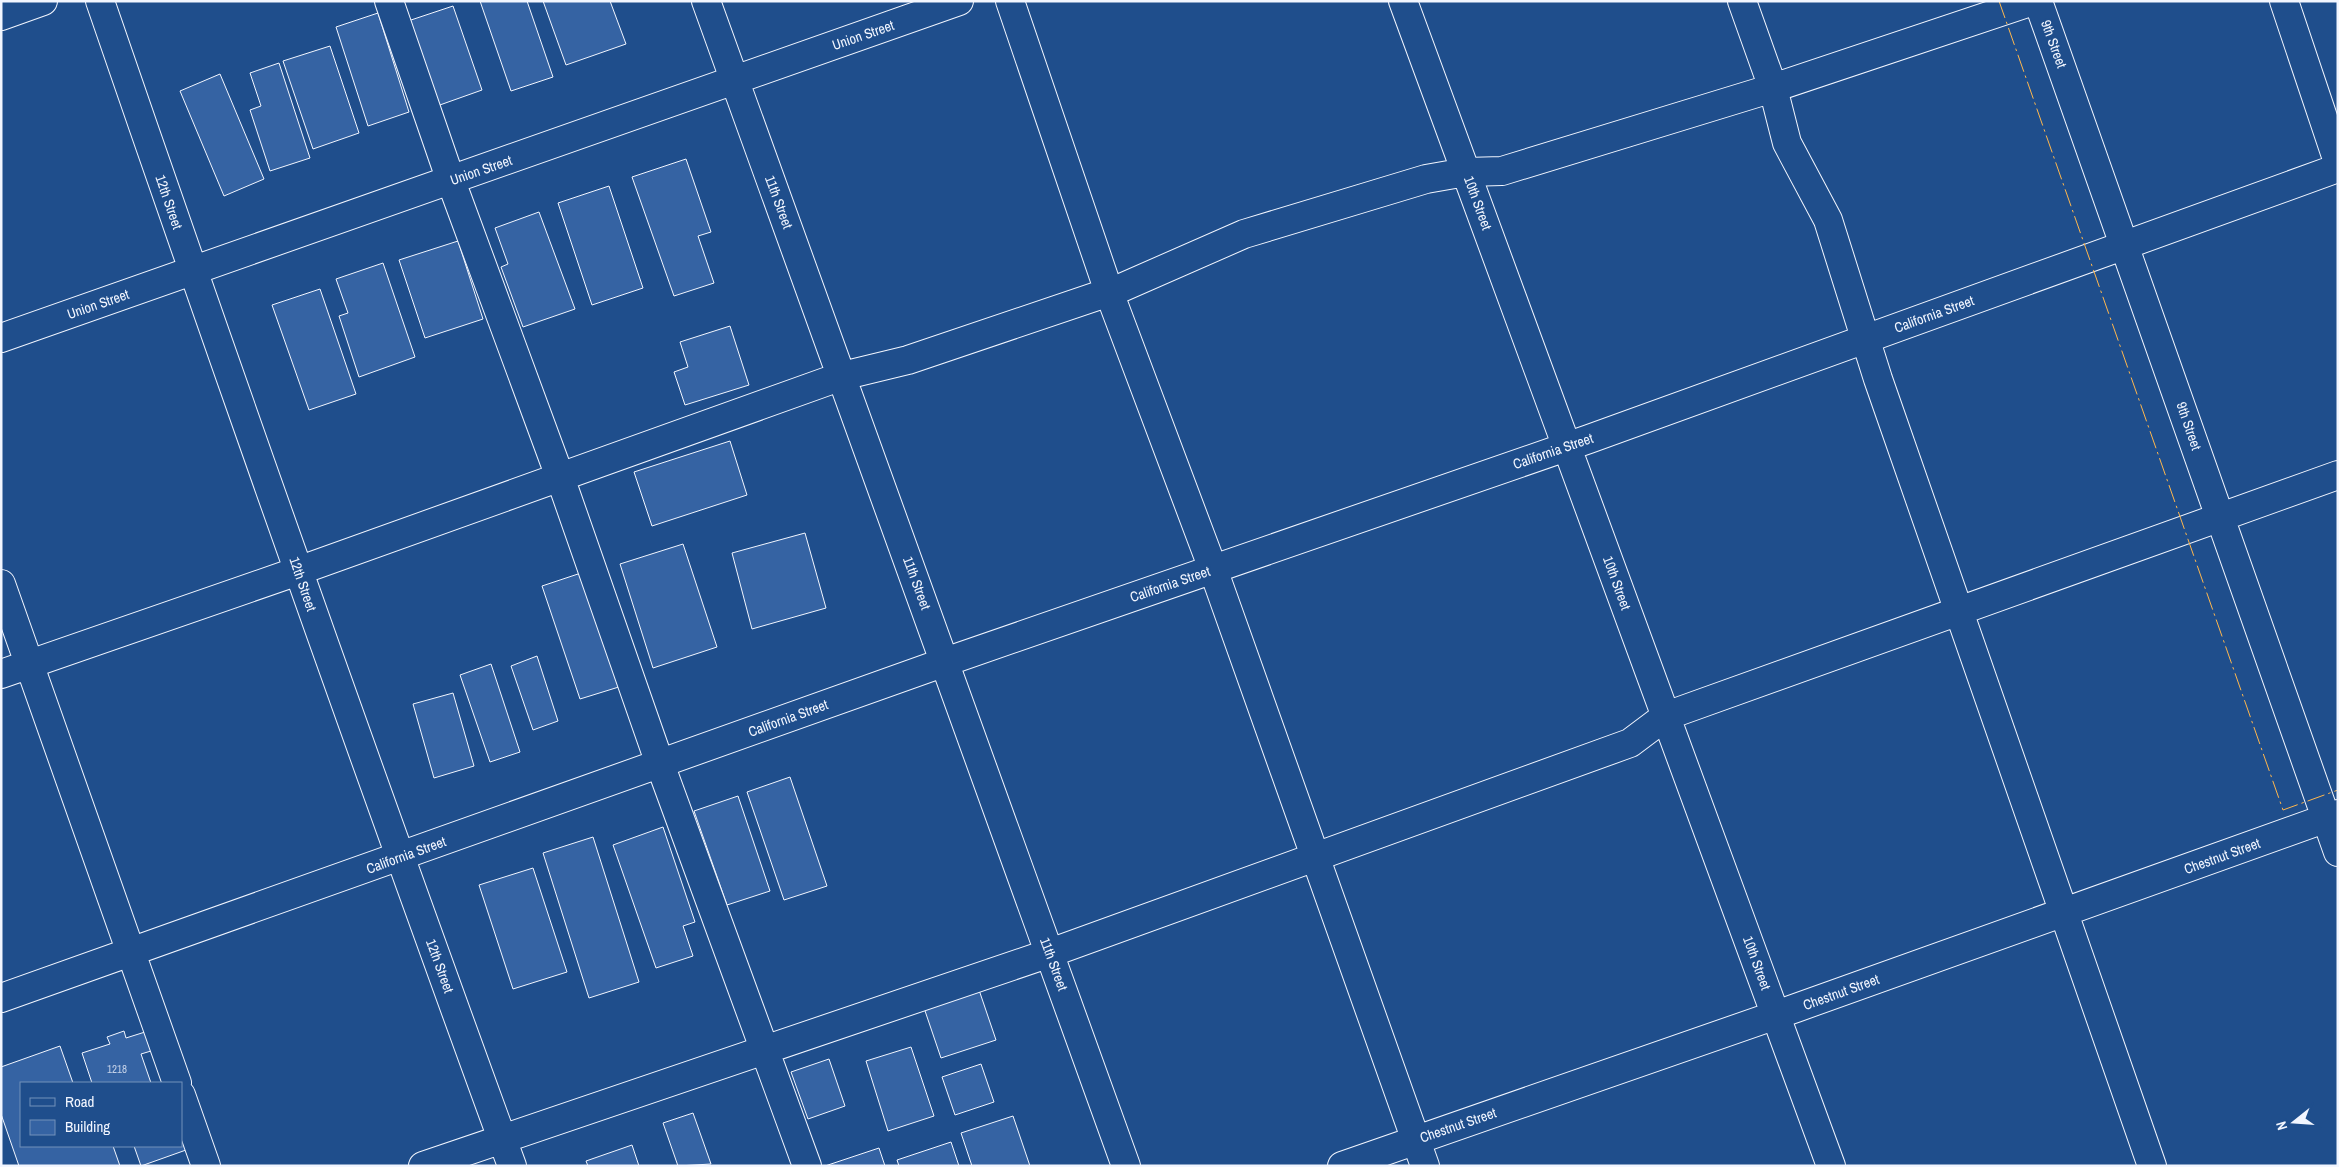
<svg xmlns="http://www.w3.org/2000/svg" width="2339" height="1167" font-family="'Archivo Narrow',sans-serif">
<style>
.building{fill:#3563a3;stroke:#f2f6ff}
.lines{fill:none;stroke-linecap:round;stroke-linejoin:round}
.minor-casing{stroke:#f2f6ff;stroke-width:30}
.minor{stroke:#1f4e8c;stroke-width:28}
.power{stroke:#ffb74d;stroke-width:1;stroke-dasharray:18 4 2.5 4;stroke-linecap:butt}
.labels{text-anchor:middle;stroke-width:4;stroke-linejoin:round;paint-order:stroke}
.number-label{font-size:11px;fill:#c3d1e8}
.street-label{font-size:14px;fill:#f2f6ff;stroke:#1f4e8c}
</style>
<rect width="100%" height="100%" fill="#1f4e8c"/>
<path class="building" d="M480,1H527L553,77L511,91Z
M543,1H610L626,44L566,65Z
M453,6L482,90L437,106L408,21Z
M378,13L409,112L368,126L336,27Z
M330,46L359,133L313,149L283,61Z
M279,63L310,158L270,171L250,110L261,106L250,73Z
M220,74L264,179L224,196L180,91Z
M686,159L711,232L698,236L714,283L674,296L632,177Z
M609,186L643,288L592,305L558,203Z
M539,212L575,309L523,327L501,267L508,264L495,228Z
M458,241L483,319L425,338L399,260Z
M383,263L415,357L359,377L339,316L348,313L336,279Z
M320,289L356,394L309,410L272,305Z
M730,326L749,385L685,405L674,372L688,367L680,342Z
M730,441L747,495L652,526L634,472Z
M805,533L826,608L752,629L732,553Z
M683,544L717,647L653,668L620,564Z
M584,572L622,686L580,699L542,586Z
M537,656L558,721L533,730L511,666Z
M491,664L520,752L490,762L460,675Z
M453,693L474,766L434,778L413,704Z
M790,777L827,886L784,900L747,792Z
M738,796L770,891L727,905L694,811Z
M663,827L695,922L683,926L693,956L656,968L613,845Z
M593,837L639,982L589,998L543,853Z
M533,868L567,972L513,989L479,885Z
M977,984L996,1040L941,1058L922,1002Z
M124,1031L126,1038L145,1032L151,1051L141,1054L151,1083H92L82,1053L110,1044L107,1037Z
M60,1046L73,1083H21V1146H113L120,1166H19L1,1114V1067Z
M911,1047L934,1116L888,1131L866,1061Z
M829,1059L845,1106L808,1119L791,1072Z
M981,1064L994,1102L955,1115L942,1077Z
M693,1113L711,1164L678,1166L663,1123Z
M1013,1116L1030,1166H972L961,1133Z
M181,1135L186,1150L141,1166L134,1146H181Z
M951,1142L959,1166H899L897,1160Z
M632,1145L639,1166H588L586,1161Z
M879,1148L885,1166H825Z"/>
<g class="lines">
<defs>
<path id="minor" d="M100,1C234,391 371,779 512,1166
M389,1L451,181L560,477L660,764L807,1166
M706,1L1126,1166
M1010,1L1109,292L1213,569L1425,1166
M1403,1L1831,1166
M1742,1L1773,88L1787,143L1828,220L1878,379L2152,1166
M2038,1L2338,852
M2284,1L2338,162
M1,16L43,1
M1,338L959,1
M1,584L177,1083
M1,674L298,571L842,376L908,360L1121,288L1244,234L1426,179L1466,172L1502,171L1773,88L2033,1
M1,998L945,662L1589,439L2338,168
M181,1095L206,1166
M423,1166L1050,953L1630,743L1666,716L2338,475
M1342,1166L1796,1008L2338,814"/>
</defs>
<use href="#minor" class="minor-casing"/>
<use href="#minor" class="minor"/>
<path class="power" d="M1999,1L2283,810L2338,790"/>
</g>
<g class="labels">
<g class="number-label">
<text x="117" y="1073">1218</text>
</g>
<g class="street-label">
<text transform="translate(863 35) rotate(-19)" y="5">Union Street</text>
<text transform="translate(2054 44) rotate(70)" y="5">9th Street</text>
<text transform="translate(481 170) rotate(-19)" y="5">Union Street</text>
<text transform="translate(169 202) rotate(71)" y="5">12th Street</text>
<text transform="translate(779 202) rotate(70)" y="5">11th Street</text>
<text transform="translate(1478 203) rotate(70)" y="5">10th Street</text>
<text transform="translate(98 304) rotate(-19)" y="5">Union Street</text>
<text transform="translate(1934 314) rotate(-20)" y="5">California Street</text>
<text transform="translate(2189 426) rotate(71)" y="5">9th Street</text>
<text transform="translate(1553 451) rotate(-19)" y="5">California Street</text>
<text transform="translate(917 583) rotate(70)" y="5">11th Street</text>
<text transform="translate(1617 583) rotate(70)" y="5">10th Street</text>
<text transform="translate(303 584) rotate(71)" y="5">12th Street</text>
<text transform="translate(1170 584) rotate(-19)" y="5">California Street</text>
<text transform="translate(788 718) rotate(-20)" y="5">California Street</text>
<text transform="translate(406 855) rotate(-20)" y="5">California Street</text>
<text transform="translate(2222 856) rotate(-20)" y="5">Chestnut Street</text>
<text transform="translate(1757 963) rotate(70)" y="5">10th Street</text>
<text transform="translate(1054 964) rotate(70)" y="5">11th Street</text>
<text transform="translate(440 966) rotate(70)" y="5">12th Street</text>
<text transform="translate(1841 992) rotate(-20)" y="5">Chestnut Street</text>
<text transform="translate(1458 1125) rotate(-19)" y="5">Chestnut Street</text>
</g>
</g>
<rect width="2339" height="1167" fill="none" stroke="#f2f6ff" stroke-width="5"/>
<rect x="20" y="1082" width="162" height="65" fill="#1f4e8c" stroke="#7391ba"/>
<rect x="30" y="1098" width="25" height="8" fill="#1f4e8c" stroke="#7391ba"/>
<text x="65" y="1107" font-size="15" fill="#f2f6ff">Road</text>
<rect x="30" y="1120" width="25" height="15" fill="#3563a3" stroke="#7391ba"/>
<text x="65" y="1132" font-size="15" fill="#f2f6ff">Building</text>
<g transform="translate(2294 1122) rotate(253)" stroke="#1f4e8c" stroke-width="4" paint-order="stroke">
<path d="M0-4L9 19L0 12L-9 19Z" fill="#f2f6ff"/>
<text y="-8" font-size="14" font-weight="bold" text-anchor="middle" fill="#f2f6ff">N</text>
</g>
</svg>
